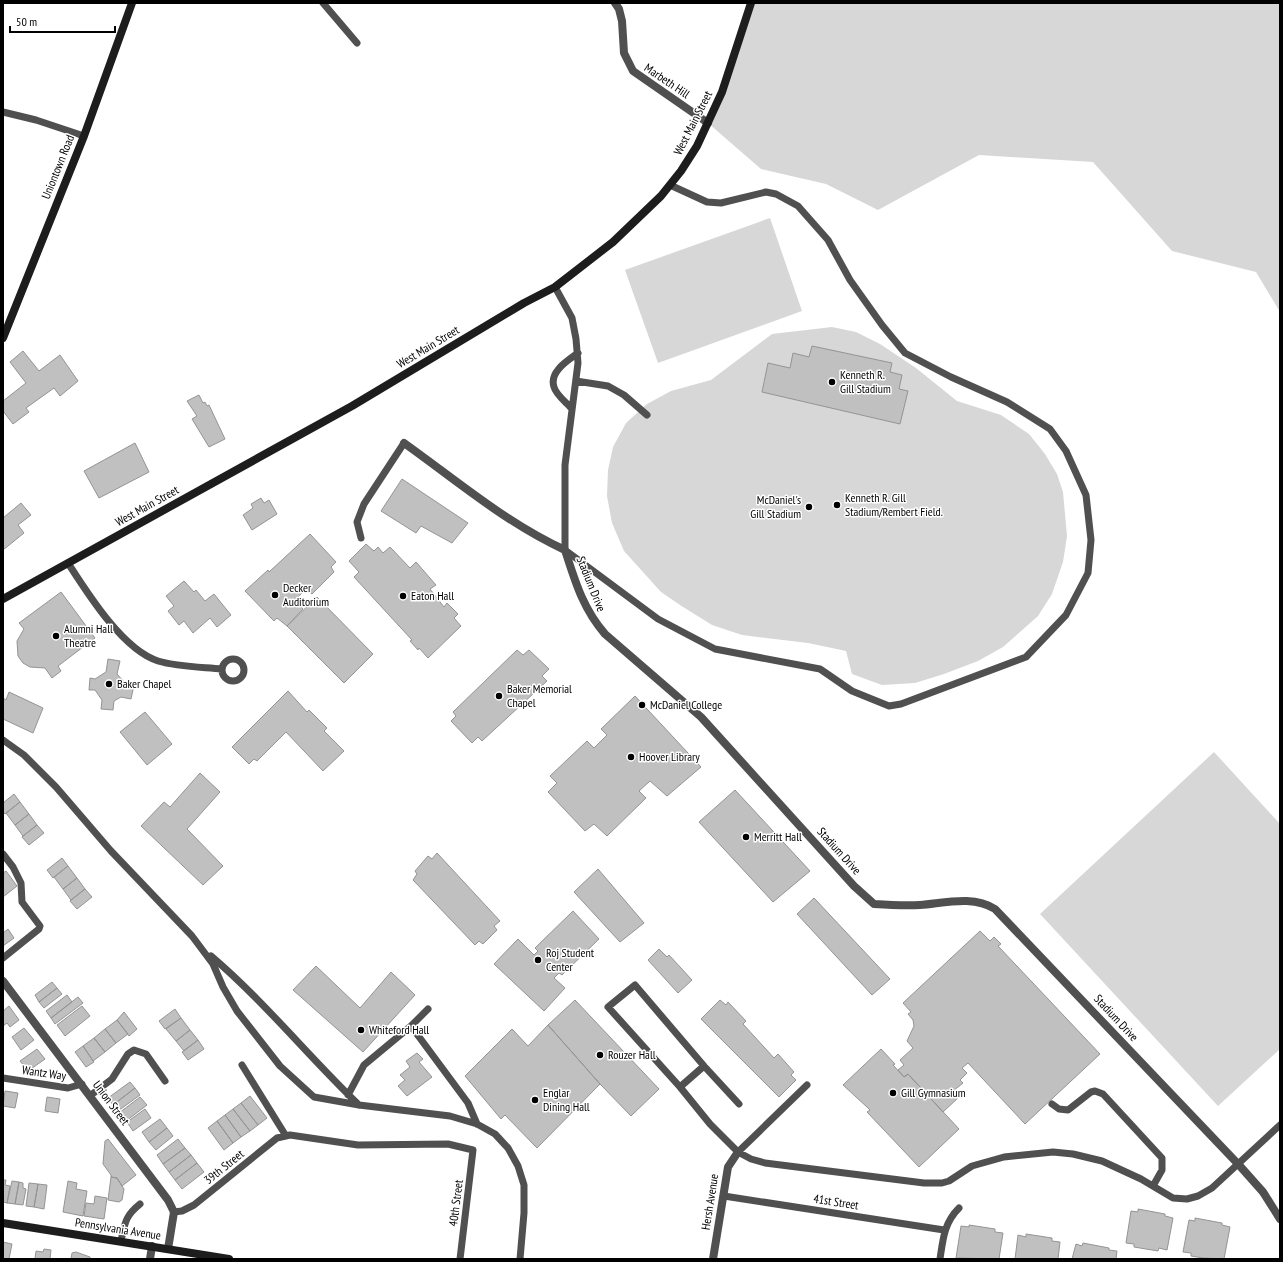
<svg xmlns="http://www.w3.org/2000/svg" width="1283" height="1262" font-family="'PT Sans Narrow',sans-serif">
<style>
.green{fill:#d7d7d7}
.building{fill:#c0c0c0;stroke:#949494}
.lines{fill:none;stroke-linecap:round;stroke-linejoin:round}
.lane{stroke:#505050;stroke-width:7}
.street{stroke:#505050;stroke-width:8}
.secondary{stroke:#1d1d1d;stroke-width:8}
.poi-dot{fill:#000;stroke:#fff;stroke-width:1.5}
.labels{text-anchor:middle;stroke-width:3;stroke-linejoin:round;paint-order:stroke}
.street-label{font-size:12px;fill:#000;stroke:#fff}
.poi-label{font-size:12px;fill:#000;stroke:#fff;text-anchor:start}
</style>
<rect width="100%" height="100%" fill="#fff"/>
<path class="green" d="M750,3H1280V312L1256,272L1172,251L1093,162L979,155L878,210L826,184L761,169L708,123Z
M770,218L802,311L658,363L625,270Z
M832,327L856,332L880,344L916,368L957,401L1001,415L1029,434L1045,454L1057,474L1063,492L1067,536L1063,562L1052,594L1038,616L1003,647L978,661L944,674L915,683L882,685L852,674L846,651L808,643L742,635L712,625L680,605L661,592L624,551L612,523L607,496L608,470L613,447L626,423L647,404L671,391L711,380L772,334Z
M1214,752L1280,824V1049L1218,1106L1040,914Z"/>
<path class="building" d="M812,346L892,363L890,372L902,375L899,389L908,391L900,424L762,392L768,363L790,368L793,353L809,357Z
M23,351L39,371L60,355L78,381L60,396L54,388L26,408L29,412L13,424L3,411V401L26,383L10,362Z
M199,395L203,403L205,402L207,406L209,405L225,439L209,447L192,419L197,416L187,401Z
M135,443L149,472L99,498L84,471Z
M402,479L468,523L452,543L421,526L416,533L381,511Z
M261,498L264,503L269,500L277,514L252,530L243,515L253,508L251,504Z
M21,503L31,515L18,525L24,533L3,550V518Z
M310,534L336,562L331,567L334,572L312,594L306,589L295,600L303,609L287,626L277,618L274,621L245,591L268,570L269,572Z
M366,544L374,551L378,547L383,553L390,547L410,568L416,562L436,585L430,589L444,607L447,603L458,614L454,618L461,626L428,658L419,648L418,650L410,641L412,640L354,577L359,572L349,561Z
M184,581L194,592L196,590L205,601L214,594L231,615L217,627L210,618L193,633L184,621L179,625L168,611L174,606L166,596Z
M61,592L95,638L58,666L61,671L52,678L45,668L30,667L23,663L18,656L17,641L24,629L19,623Z
M317,597L373,654L344,683L287,626Z
M517,650L523,655L529,650L549,669L542,676L547,681L482,741L478,737L472,743L451,721L456,716L453,712Z
M108,659L120,661L117,674L125,683L134,685L131,699L121,697L114,701L113,710L101,709L102,700L95,690H89L90,678L95,679L106,672Z
M288,691L307,712L309,710L327,728L324,731L344,751L323,771L286,732L257,761L254,759L249,764L232,747Z
M9,692L43,708L33,733L3,719V698L6,700Z
M635,696L701,767L667,796L650,781L639,791L646,798L607,836L594,824L585,831L548,792L557,783L550,776L587,741L594,748L607,735L601,729Z
M145,712L172,744L147,765L120,732Z
M200,773L220,792L187,829L223,866L203,885L141,826L164,802L170,807Z
M735,790L810,871L773,902L699,822Z
M14,794L20,802L5,814L3,812V803Z
M20,802L29,814L15,825L6,813Z
M29,814L37,825L23,836L15,825Z
M37,825L44,833L29,845L22,837Z
M437,853L500,921L494,926L497,930L483,944L479,941L475,945L413,880L417,874L415,871L428,856L432,859Z
M62,858L68,866L53,878L47,870Z
M68,866L77,878L63,889L54,877Z
M598,869L644,923L620,942L574,892Z
M6,871L17,886L3,897V873Z
M77,878L85,889L71,900L63,889Z
M85,889L92,897L77,909L70,901Z
M814,898L890,979L872,995L797,914Z
M573,911L599,939L562,975L559,973L554,978L565,988L544,1011L494,964L518,939L534,955L538,951L535,948Z
M8,929L14,938L3,946V933Z
M980,931L990,941L994,937L1001,944L998,946L1100,1054L1025,1124L968,1063L962,1068L967,1073L960,1080L963,1083L953,1091L959,1097L943,1112L908,1074L904,1077L898,1070L904,1065L900,1060L913,1048L907,1041L914,1026L913,1020L908,1014L911,1012L903,1003Z
M659,949L667,957L669,955L692,980L678,993L648,960Z
M316,966L360,1008L391,972L415,995L363,1052L293,990Z
M52,982L57,988L39,1002L35,995Z
M57,988L62,994L44,1008L39,1002Z
M67,995L72,1002L51,1018L46,1011Z
M78,997L83,1003L55,1024L51,1018Z
M575,1000L659,1089L631,1116L600,1084L548,1025Z
M720,1000L726,1005L728,1002L746,1021L743,1024L774,1058L778,1054L794,1072L791,1075L796,1080L779,1097L701,1019Z
M9,1006L19,1020L10,1027L7,1023L3,1026V1011Z
M82,1006L90,1016L65,1036L57,1025Z
M175,1009L181,1018L165,1029L159,1021Z
M124,1012L137,1029L129,1036L117,1020Z
M181,1018L190,1030L176,1041L166,1029Z
M117,1020L128,1034L116,1043L105,1029Z
M548,1025L600,1084L537,1148L505,1115L501,1119L465,1076L512,1029L528,1046Z
M24,1028L34,1040L21,1050L12,1037Z
M105,1029L116,1043L105,1052L94,1038Z
M190,1030L198,1040L184,1051L176,1041Z
M94,1038L105,1052L93,1061L83,1046Z
M198,1040L204,1049L188,1060L182,1052Z
M83,1046L94,1062L86,1067L75,1052Z
M37,1049L45,1059L28,1071L20,1061Z
M881,1049L895,1064L893,1065L904,1077L908,1074L959,1129L919,1167L867,1112L870,1110L868,1108L843,1085Z
M417,1053L423,1059L419,1062L432,1077L407,1096L398,1086L405,1080L400,1075L410,1067L406,1061Z
M130,1082L135,1088L113,1105L108,1098Z
M135,1088L140,1095L118,1111L113,1105Z
M5,1091L18,1093L15,1108L3,1106Z
M250,1096L267,1118L258,1125L241,1103Z
M47,1097L60,1099L58,1113L45,1111Z
M140,1097L147,1105L126,1121L119,1113Z
M241,1103L258,1125L250,1131L233,1109Z
M145,1109L151,1118L133,1131L127,1122Z
M233,1109L250,1131L241,1137L225,1115Z
M225,1115L241,1137L233,1143L217,1121Z
M160,1119L167,1128L149,1142L142,1132Z
M217,1121L233,1143L224,1150L208,1128Z
M167,1128L173,1136L156,1150L149,1142Z
M108,1139L136,1175L122,1186L117,1178L111,1177V1175L103,1164L105,1141Z
M178,1139L185,1148L163,1164L157,1155Z
M185,1148L191,1155L169,1172L163,1164Z
M191,1155L197,1163L175,1180L169,1172Z
M197,1163L204,1172L182,1189L175,1180Z
M111,1177L117,1178L124,1189L122,1200L119,1202L108,1200Z
M3,1180H6L5,1185L10,1186L7,1203L3,1202Z
M12,1181L19,1182L15,1204L7,1203Z
M68,1181L77,1183L76,1189L87,1191L83,1216L63,1212Z
M19,1182L23,1183V1188L26,1189L23,1205L15,1204Z
M29,1183L38,1184L34,1207L26,1206Z
M38,1184L47,1185L44,1209L34,1207Z
M95,1196L107,1198L104,1219L84,1216L86,1203L94,1204Z
M1138,1209L1165,1214V1216L1173,1218L1167,1250L1159,1248L1158,1251L1134,1247V1244L1126,1243L1131,1211L1138,1212Z
M1195,1218L1222,1223V1225L1230,1227L1224,1259L1203,1258L1191,1256V1253L1183,1252L1189,1220L1195,1221Z
M969,1225L995,1229V1232L1003,1233L999,1259L956,1258L961,1226L969,1227Z
M1026,1234L1052,1238V1241L1060,1242L1058,1259H1015L1018,1235L1026,1237Z
M3,1242L12,1244L9,1259H3Z
M1083,1243L1109,1248V1250L1117,1251L1116,1259H1072L1076,1244L1082,1246Z
M44,1249L51,1250L50,1259H35L36,1251L43,1252Z
M76,1252L90,1257V1259H71L72,1253Z"/>
<g class="lines">
<path class="lane" d="M323,3L357,43
M3,112L36,120L84,136
M555,287L572,318L576,339L578,363L565,465V550L658,619L715,649L820,669L852,691L889,706L901,704L1026,657L1066,615L1088,573L1091,540L1086,495L1066,451L1050,429L1007,402L951,377L905,353L882,325L850,280L828,240L798,206L776,194L766,192L721,203L707,202L670,185
M576,381L608,386L624,395L647,415
M572,409C567,403 556,395 554,387C549,372 567,361 578,353
M361,538L357,522L364,504L404,443
M68,563C88,594 123,650 158,661C178,667 201,667 222,669
M222 670a11 11 0 1 1 22 0a11 11 0 1 1-22 0Z
M3,740L24,755L56,787L111,851L192,936L213,964L223,987L237,1011L280,1066L314,1097L359,1105L450,1116L477,1124L495,1134L508,1148L518,1166L524,1185V1213L520,1259
M3,854L13,867L21,883L22,902L40,926L39,929L3,958
M211,956C265,1002 308,1056 359,1105
M411,1026L428,1009
M242,1065L286,1136
M3,1078L68,1088L82,1084
M680,1087L608,1007L635,985L704,1066
M91,1095L112,1079L128,1054L134,1050L146,1054L165,1081
M348,1095L364,1065L411,1026L468,1103L477,1124
M739,1104L704,1066L680,1087L710,1124L738,1152L751,1159L765,1163L924,1183H942L949,1181L972,1166L1004,1157L1053,1152L1073,1154L1102,1161L1141,1179L1173,1198L1187,1199L1198,1196L1212,1188L1280,1125
M1052,1104L1059,1109L1068,1110L1091,1092L1095,1091L1103,1094L1162,1158V1170L1153,1186
M738,1152L807,1085
M724,1196L944,1230
M174,1212L182,1211L194,1205L277,1138L290,1135L358,1145L448,1144L473,1150L460,1259
M121,1241C125,1223 125,1216 140,1204
M940,1259C943,1239 944,1223 959,1208"/>
<path class="street" d="M615,3L619,9L622,21L624,53L633,71L708,123
M404,443C456,480 506,523 565,550C575,581 583,609 605,634L701,717L854,886L874,904C889,905 904,906 920,905C945,903 973,895 995,909L1239,1165L1263,1192L1280,1219
M3,981L168,1200L174,1212L168,1249
M150,1259L152,1246
M713,1259L728,1167L738,1152"/>
<path class="secondary" d="M3,338L84,136L132,3
M3,599L352,406L524,303L555,287L613,242L661,196L681,171L697,146L722,92L751,3
M3,1223L229,1259"/>
</g>
<g class="poi-dot">
<circle cx="832" cy="382" r="4"/>
<circle cx="837" cy="505" r="4"/>
<circle cx="809" cy="507" r="4"/>
<circle cx="275" cy="595" r="4"/>
<circle cx="403" cy="596" r="4"/>
<circle cx="56" cy="636" r="4"/>
<circle cx="109" cy="684" r="4"/>
<circle cx="499" cy="696" r="4"/>
<circle cx="642" cy="705" r="4"/>
<circle cx="631" cy="757" r="4"/>
<circle cx="746" cy="837" r="4"/>
<circle cx="538" cy="960" r="4"/>
<circle cx="361" cy="1030" r="4"/>
<circle cx="600" cy="1055" r="4"/>
<circle cx="893" cy="1093" r="4"/>
<circle cx="535" cy="1100" r="4"/>
</g>
<g class="labels">
<g class="street-label">
<text transform="translate(667 81) rotate(34)" y="4">Marbeth Hill</text>
<text transform="translate(693 123) rotate(-63)" y="4">West Main Street</text>
<text transform="translate(58 167) rotate(-68)" y="4">Uniontown Road</text>
<text transform="translate(428 347) rotate(-31)" y="4">West Main Street</text>
<text transform="translate(147 506) rotate(-29)" y="4">West Main Street</text>
<text transform="translate(591 584) rotate(68)" y="4">Stadium Drive</text>
<text transform="translate(839 851) rotate(48)" y="4">Stadium Drive</text>
<text transform="translate(1116 1018) rotate(47)" y="4">Stadium Drive</text>
<text transform="translate(44 1073) rotate(8)" y="4">Wantz Way</text>
<text transform="translate(111 1103) rotate(53)" y="4">Union Street</text>
<text transform="translate(224 1167) rotate(-39)" y="4">39th Street</text>
<text transform="translate(710 1202) rotate(-81)" y="4">Hersh Avenue</text>
<text transform="translate(836 1202) rotate(9)" y="4">41st Street</text>
<text transform="translate(456 1203) rotate(-83)" y="4">40th Street</text>
<text transform="translate(118 1229) rotate(9)" y="4">Pennsylvania Avenue</text>
</g>
<g class="poi-label">
<text x="840" y="379">Kenneth R.<tspan x="840" dy="14">Gill Stadium</tspan></text>
<text x="845" y="502">Kenneth R. Gill<tspan x="845" dy="14">Stadium/Rembert Field.</tspan></text>
<text x="801" y="504" text-anchor="end">McDaniel's<tspan x="801" dy="14">Gill Stadium</tspan></text>
<text x="283" y="592">Decker<tspan x="283" dy="14">Auditorium</tspan></text>
<text x="411" y="600">Eaton Hall</text>
<text x="64" y="633">Alumni Hall<tspan x="64" dy="14">Theatre</tspan></text>
<text x="117" y="688">Baker Chapel</text>
<text x="507" y="693">Baker Memorial<tspan x="507" dy="14">Chapel</tspan></text>
<text x="650" y="709">McDaniel College</text>
<text x="639" y="761">Hoover Library</text>
<text x="754" y="841">Merritt Hall</text>
<text x="546" y="957">Roj Student<tspan x="546" dy="14">Center</tspan></text>
<text x="369" y="1034">Whiteford Hall</text>
<text x="608" y="1059">Rouzer Hall</text>
<text x="543" y="1097">Englar<tspan x="543" dy="14">Dining Hall</tspan></text>
<text x="901" y="1097">Gill Gymnasium</text>
</g>
</g>
<rect width="1283" height="1262" fill="none" stroke="#000000" stroke-width="8"/>
<path d="M10 26v6h105v-6" fill="none" stroke="#000000" stroke-width="2"/>
<text x="16" y="26" font-size="12" fill="#000000" stroke="#ffffff" stroke-width="3" paint-order="stroke">50 m</text>
</svg>
